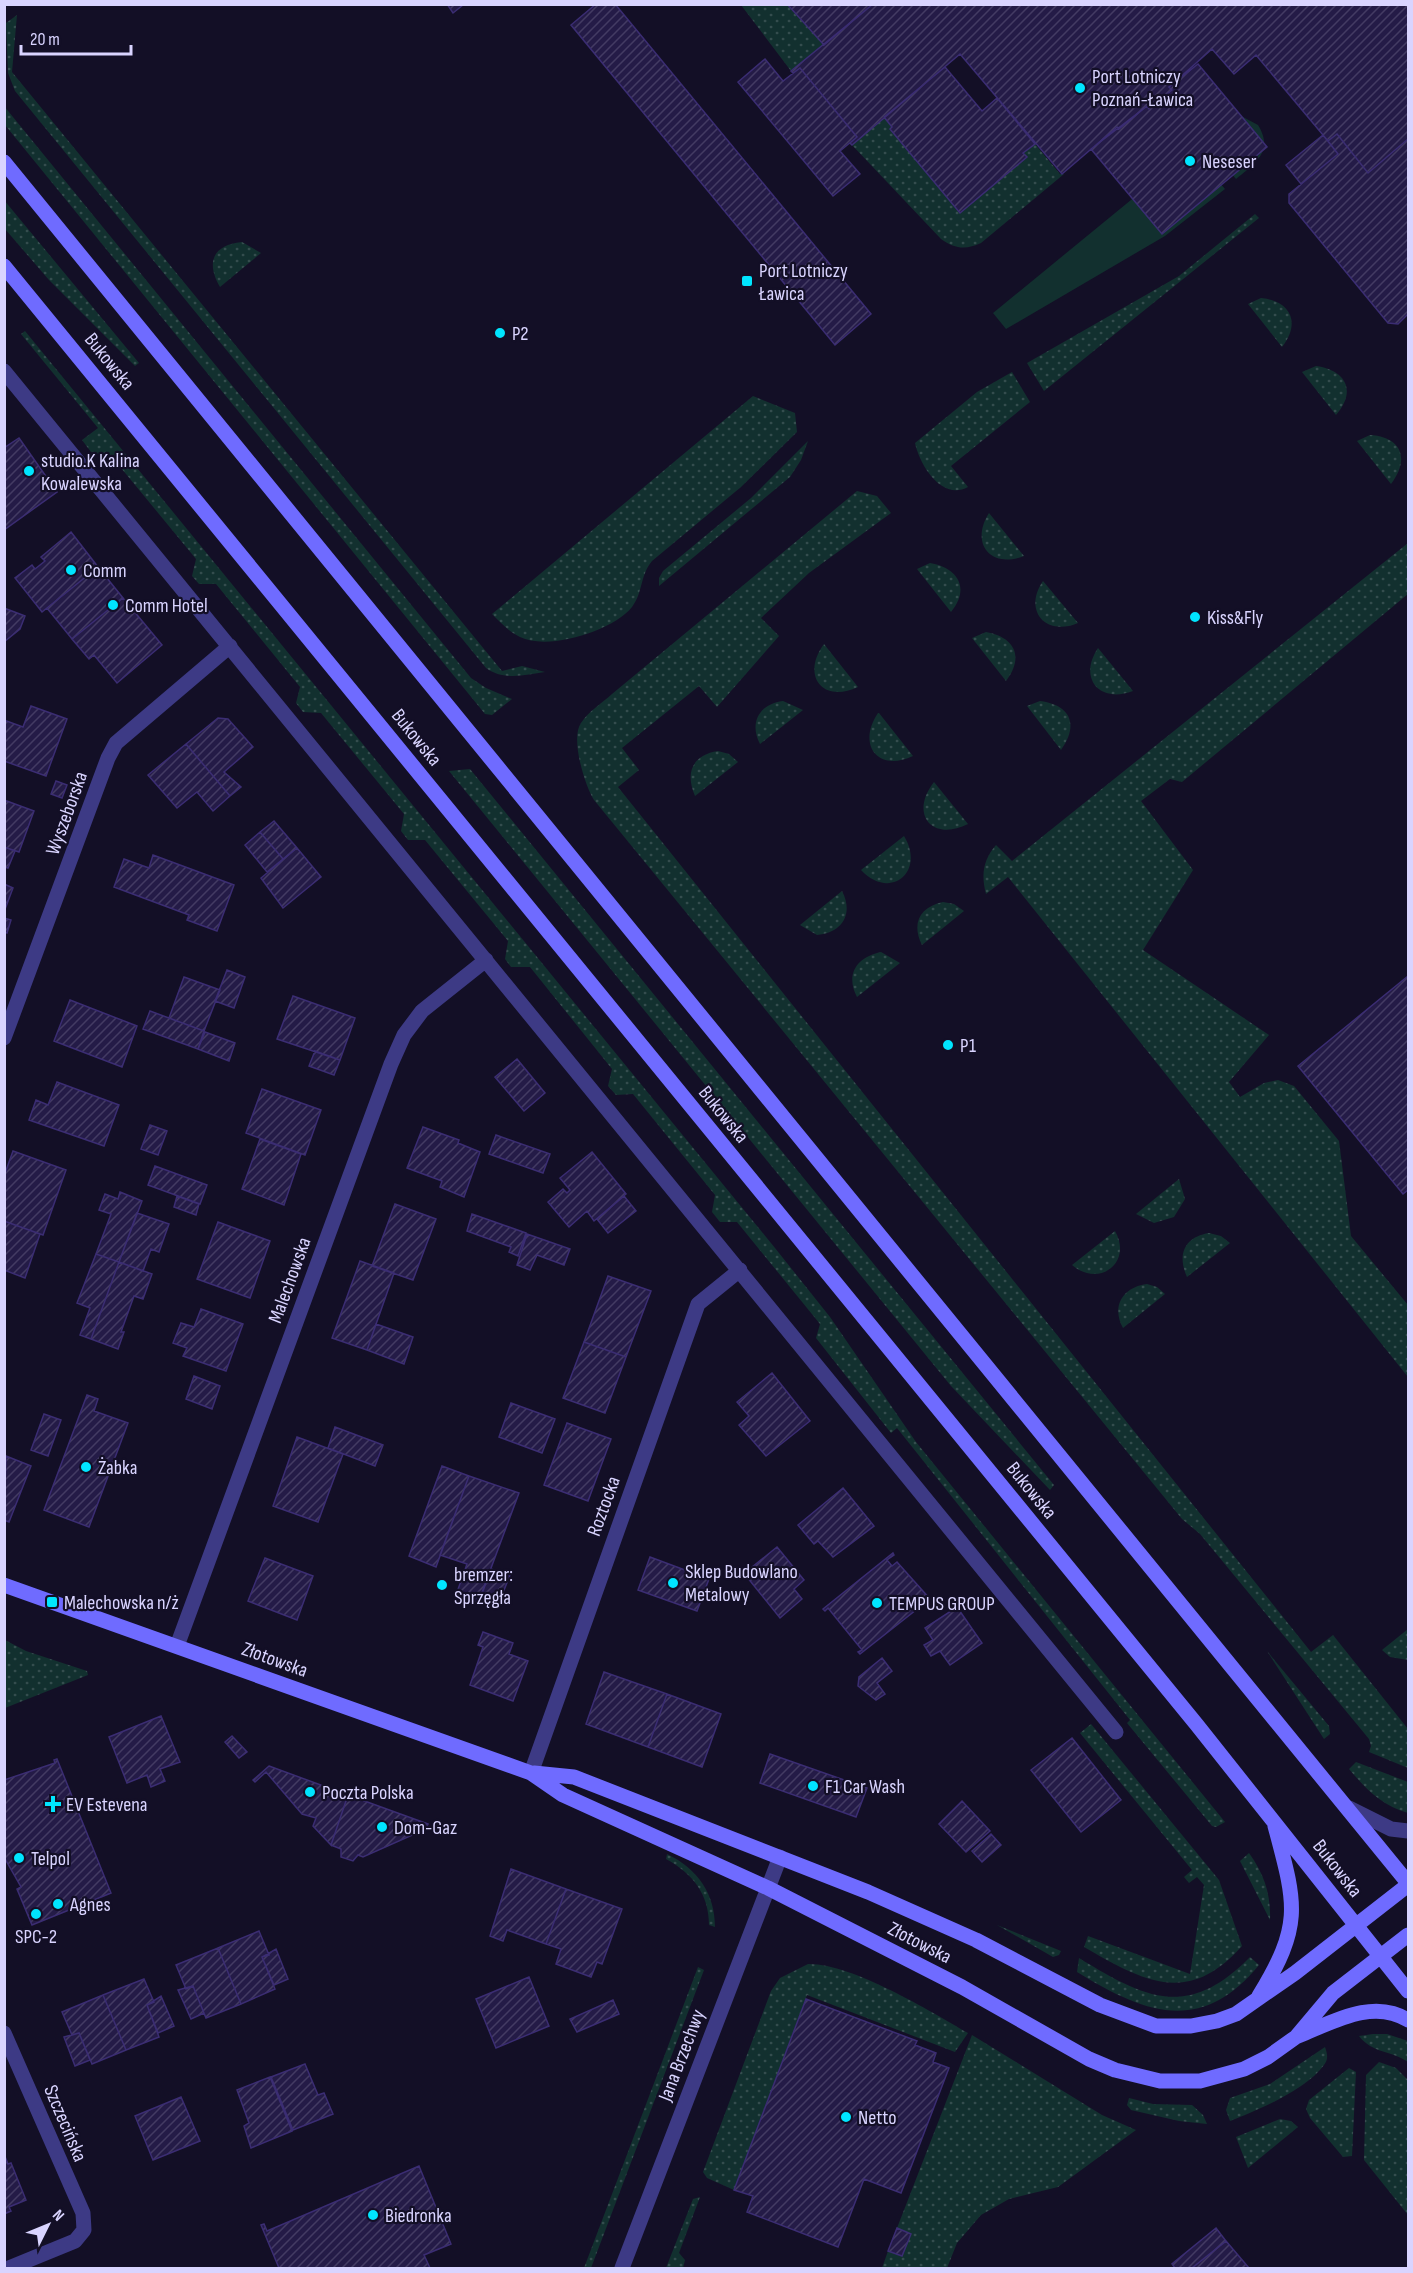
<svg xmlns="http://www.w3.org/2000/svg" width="1413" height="2273" font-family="'Sofia Sans Condensed',sans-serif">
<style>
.grass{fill:url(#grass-dots)}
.garden{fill:#12302f}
.building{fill:url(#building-hatch);stroke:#3b2d73;stroke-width:1.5}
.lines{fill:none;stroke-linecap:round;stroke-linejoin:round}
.street{stroke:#3d3a85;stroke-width:15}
.secondary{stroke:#6f6bff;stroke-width:15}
.poi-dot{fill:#00e5ff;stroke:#130f26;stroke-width:2}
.labels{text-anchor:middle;stroke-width:4.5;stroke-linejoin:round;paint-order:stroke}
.poi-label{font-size:20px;fill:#d9d4ff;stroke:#130f26;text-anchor:start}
.street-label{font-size:20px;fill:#d9d4ff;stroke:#130f26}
</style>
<defs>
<pattern id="grass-dots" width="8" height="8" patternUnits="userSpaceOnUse" patternTransform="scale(1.5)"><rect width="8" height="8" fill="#12302f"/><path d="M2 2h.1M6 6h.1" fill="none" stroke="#344d4e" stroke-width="1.8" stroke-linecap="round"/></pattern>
<pattern id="building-hatch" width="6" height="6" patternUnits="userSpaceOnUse" patternTransform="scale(1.5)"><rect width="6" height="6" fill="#241b47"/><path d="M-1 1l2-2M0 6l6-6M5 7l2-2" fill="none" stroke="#433b63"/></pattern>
</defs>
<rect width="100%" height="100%" fill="#130f26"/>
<path class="grass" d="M741,5H787L824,45L791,71Z
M17,15L12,72L502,671L522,666L545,672C525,675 504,681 486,668L15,91L8,73L6,23Z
M4,106L471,678L486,688L512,699L492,715L485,714L5,125Z
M884,117L892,127L890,129L960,213L1027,157L1023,153L1035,144L1060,174H1064L981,243C966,250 955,249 941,239L852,145Z
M4,200L139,363L135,366L49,280L5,229Z
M1255,214L1259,218L1044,391L1027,363L1179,276Z
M242,242L261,253L220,287C206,263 212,245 242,242Z
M1261,298C1291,301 1301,323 1282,347L1248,304Z
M25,331L775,1248L830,1317L916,1442L1225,1822L1216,1827L1212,1826L1127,1723L1130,1720L897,1428L891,1433L816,1338L820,1324L737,1222H720L712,1212L715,1195L633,1094L616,1095L608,1086L612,1069L530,967H511L505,959L508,941L425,840H408L401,831L404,814L321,713L303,712L296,703L300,687L216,584H199L192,576L196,559L112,457L91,452L82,440L98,428L21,334Z
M1316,366C1346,370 1357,391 1336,415L1302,372Z
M1012,372L1030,402L951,466L968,487C942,501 920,466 915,443L977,392Z
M753,396L795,413L797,432L741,487L652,561C640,575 643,593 632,607C613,631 548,651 520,637C509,632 500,622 492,614Z
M1370,435C1402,437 1410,459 1391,484L1357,441Z
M808,441L801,460L790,477L659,586V578L663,571L751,498Z
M857,491L877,496L891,513L809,573L761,618L779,636L717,707L699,686L622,748L639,770L618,787L1311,1652L1333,1635L1408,1729V1768L1369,1752L1371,1746L1369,1739L1200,1534L1182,1519L594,800C585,786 570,738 581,723C588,712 602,703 612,694Z
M989,513L1024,556C990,569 970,543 989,513Z
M1408,543V594L1182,782L1170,779L1141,801L1193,870L1143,950L1269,1035L1229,1082L1240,1097L1264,1083L1278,1080L1294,1086L1339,1141L1351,1236L1408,1305V1377L1008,877L986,894C981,875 983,860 996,845L1012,861Z
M930,563C959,568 970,589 951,612L917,569Z
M1043,581L1078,623C1045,637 1023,610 1043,581Z
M986,632C1014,637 1025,656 1006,681L972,638Z
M824,644L858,687C822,704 801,675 824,644Z
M1098,648L1133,691C1099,704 1078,678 1098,648Z
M783,701L803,710L760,744C749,723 759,704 783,701Z
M1040,701C1071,705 1079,725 1061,750L1027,706Z
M878,713H879L913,756C877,773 857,744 878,713Z
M718,751L729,754L738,762L695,796C685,773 692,755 718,751Z
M470,769L1054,1485L1050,1490L951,1386L449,771Z
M934,782L968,824C932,842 909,814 934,782Z
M904,836C926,872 890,901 861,870Z
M842,891C854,914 842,933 817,935L800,925Z
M943,902L954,904L964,911L922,945C911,923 920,907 943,902Z
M881,952L900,963L857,997C845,974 857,957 881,952Z
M1179,1179L1185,1199L1174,1217L1154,1223L1136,1214Z
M1115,1231C1133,1263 1099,1288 1072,1265Z
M1209,1233L1221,1236L1230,1243L1187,1277C1177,1255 1184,1237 1209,1233Z
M1147,1284L1157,1287L1165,1294L1123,1328C1111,1306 1123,1287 1147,1284Z
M1408,1629V1660L1390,1657L1382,1650Z
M5,1640L26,1651L87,1671L88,1675L5,1708Z
M1267,1651L1329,1726L1330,1734L1324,1739Z
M1091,1724L1219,1880L1242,1946C1188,2007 1143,1981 1084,1947L1088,1936L1190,1974L1204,1885L1197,1877L1189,1883L1184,1877L1192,1870L1080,1733Z
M1356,1762L1408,1782V1813C1381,1805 1367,1790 1349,1769Z
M1249,1853C1264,1874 1271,1894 1270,1920L1240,1861Z
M667,1854C698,1869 715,1894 715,1927L709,1925C709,1894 693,1874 666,1859Z
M997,1925L1061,1951L1059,1955L1053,1957Z
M1250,1957L1259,1965C1201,2036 1144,2013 1077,1972L1079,1958C1146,1999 1188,2020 1250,1957Z
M808,1964C851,1963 930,2011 968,2033L955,2052L807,1995L734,2190L707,2178L703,2172L771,1991L780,1978Z
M698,1967L704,1970L591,2268H584Z
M1373,2034H1387L1408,2041V2062C1391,2050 1373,2054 1359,2036Z
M972,2035L1102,2115L1136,2130L1058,2187L1009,2199L981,2215L957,2243L947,2268H882L888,2251L902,2256L911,2234L897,2228Z
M1325,2047C1327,2053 1329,2059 1324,2065C1306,2090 1258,2110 1230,2121L1226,2110L1230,2098L1270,2084Z
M1379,2062L1396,2068L1408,2080V2215L1364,2160L1366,2075Z
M1349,2068L1356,2072L1352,2156L1343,2157L1310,2118L1306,2109L1309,2100Z
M1129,2098L1153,2104L1192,2105L1203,2115L1207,2124L1179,2121L1131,2110L1127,2105Z
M1280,2119L1291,2121L1298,2127L1248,2168L1236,2137Z
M700,2197L679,2253L685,2260L683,2268H666L693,2199Z"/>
<path class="garden" d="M1243,117L1258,125C1274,151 1256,163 1236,179L1204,140L1235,118Z
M1192,150L1225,189L1165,236L1006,329L993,313Z"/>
<path class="building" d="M447,4H462L463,5L453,13Z
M596,4H615L871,314L835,345L571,25Z
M787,4H873L824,45Z
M873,4H1408V139L1368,173L1337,134L1328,141L1256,55L1234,74L1212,49L1169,87L1172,90L1149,109L1147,106L1119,129L1117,127L1062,174L960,54L852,145L850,143L857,137L800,68L793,73L791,71Z
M765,59L783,81L800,68L857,137L840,151L860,174L833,196L738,82Z
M1198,64L1267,147L1162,234L1091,149L1147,106L1149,109L1172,90L1169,87Z
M945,67L982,111L997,98L1035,144L1023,153L1027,157L960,213L890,129L892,127L884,117Z
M1337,134L1368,173L1408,139V314L1398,324L1388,323L1289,203V194L1338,154L1328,141Z
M1323,135L1338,154L1301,184L1286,165Z
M19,438L57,492L4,530V448Z
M71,532L98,567L42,612L15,578L32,565L35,569L45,561L41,557Z
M98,567L123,598L72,639L47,608Z
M123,598L162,645L117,683L94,655L89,659L72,639Z
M4,608L25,616L20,629L4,642Z
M31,706L67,719L46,776L4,761V720L23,727Z
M218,718L228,719L253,747L224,772L241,787L230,796L186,744Z
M186,744L230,796L213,811L197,792L177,808L148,775Z
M56,781L67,785L62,798L51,794Z
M4,800L34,811L19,852L4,847Z
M274,821L297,848L283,859L260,832Z
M260,832L283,859L267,872L245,845Z
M4,847L15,851L8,868L4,867Z
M297,848L321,877L283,908L261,878Z
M153,855L234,885L217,931L187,920L189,915L114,887L124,859L149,868Z
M4,884L13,888L4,912Z
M4,918L11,920L7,933L4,932Z
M227,970L245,977L234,1008L215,1001Z
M1408,976V1190L1403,1194L1298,1066Z
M184,977L220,990L204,1031L169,1018Z
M293,996L355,1018L340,1060L277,1039Z
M70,1000L137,1026L122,1067L54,1041Z
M150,1011L204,1031L198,1049L143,1029Z
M205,1032L235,1043L229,1061L198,1049Z
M315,1051L340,1060L334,1075L309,1066Z
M517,1059L545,1093L524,1111L495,1077Z
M57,1082L119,1105L104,1146L29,1120L36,1100L48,1105Z
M262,1089L321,1110L305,1155L246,1133Z
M150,1125L167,1131L158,1155L141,1149Z
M423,1127L459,1140L458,1143L480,1152L464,1197L440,1187L442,1181L407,1168Z
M496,1135L550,1154L543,1173L489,1154Z
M260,1139L301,1154L284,1205L242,1189Z
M13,1151L66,1170L43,1235L4,1221V1176Z
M592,1152L626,1194L594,1221L587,1211L569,1227L548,1202L563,1189L567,1193L570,1190L560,1178Z
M155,1166L207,1185L200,1204L148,1185Z
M120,1192L142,1201L119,1262L96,1254L111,1214L99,1210L105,1194L118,1199Z
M177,1196L199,1204L196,1215L174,1207Z
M624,1196L636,1211L608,1233L597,1219Z
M395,1204L436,1219L413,1280L372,1266Z
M137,1213L169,1224L159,1252L151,1249L143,1271L119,1262Z
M472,1214L526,1233L518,1256L509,1252L511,1247L467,1231Z
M4,1221L40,1234L25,1278L4,1270Z
M218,1222L270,1241L250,1298L197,1279Z
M527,1234L570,1249L564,1265L537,1255L530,1270L517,1265Z
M96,1254L119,1262L91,1339L80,1335L90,1308L77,1303Z
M360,1261L394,1273L367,1350L332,1338Z
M119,1262L152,1274L143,1299L134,1296L121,1332H124L118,1349L91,1339Z
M608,1276L651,1291L626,1357L584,1342Z
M201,1309L243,1324L226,1371L183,1356L187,1348L173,1343L181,1323L194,1327Z
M376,1324L413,1337L404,1364L367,1350Z
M584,1342L626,1357L605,1413L563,1398Z
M772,1373L810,1421L766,1456L739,1425L749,1416L737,1402Z
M194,1376L220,1386L212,1409L186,1399Z
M87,1395L98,1399L94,1411L128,1423L89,1527L44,1510Z
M511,1403L555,1419L542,1453L499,1437Z
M44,1414L61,1420L48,1456L31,1450Z
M567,1423L611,1439L588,1501L544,1485Z
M335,1427L383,1445L375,1466L328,1448Z
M297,1437L343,1454L318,1522L273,1506Z
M6,1456L31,1466L9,1522L4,1520Z
M442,1466L469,1476L436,1567L409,1556Z
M469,1476L519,1493L478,1603L456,1595L467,1564L440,1555Z
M843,1488L874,1526L833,1557L818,1541L814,1544L798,1525Z
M777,1547L804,1580L794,1589L802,1599L780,1618L747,1577L753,1571L751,1568Z
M893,1553L894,1555L887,1560L892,1566L897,1562L930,1599L860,1654L858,1652L862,1650L828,1608L825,1611L823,1609Z
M650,1557L709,1579L697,1611L638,1590Z
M265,1558L313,1576L297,1620L248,1601Z
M491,1569L510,1575L497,1608L479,1602Z
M957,1607L982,1643L950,1665L940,1651L931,1656L924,1645L933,1640L925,1628Z
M483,1632L513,1643L509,1654L528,1661L513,1701L470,1685L483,1647L478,1645Z
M882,1658L892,1671L877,1683L885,1694L876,1700L858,1686L859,1677Z
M604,1672L667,1694L648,1747L586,1724Z
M667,1694L721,1714L702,1767L648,1747Z
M161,1716L180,1762L160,1769L165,1781L151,1787L147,1775L127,1783L109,1737Z
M232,1736L247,1752L239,1758L225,1742Z
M1072,1738L1121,1800L1081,1832L1031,1770Z
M770,1754L867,1788L856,1817L760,1783Z
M57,1759L111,1893L32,1925L17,1889L21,1887L4,1857V1780L55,1763L54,1760Z
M269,1766L348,1795L331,1845L313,1826L316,1818L302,1814L266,1772L255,1782L253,1780Z
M348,1795L428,1824L426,1829L363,1857L358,1855L353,1861L341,1857V1849L331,1845Z
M962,1801L990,1831L966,1852L939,1824Z
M991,1834L1001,1845L982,1862L972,1851Z
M511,1869L566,1889L546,1944L507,1930L503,1941L490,1936Z
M566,1889L622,1909L602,1964L597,1962L591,1977L556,1964L561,1949L546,1944Z
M259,1931L269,1955L262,1957L275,1989L241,2004L218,1948Z
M218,1948L241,2004L206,2018L193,1986L186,1989L176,1965Z
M276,1949L288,1979L274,1985L262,1957Z
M529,1977L549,2026L496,2048L476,1999Z
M144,1979L154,2002L147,2005L159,2037L126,2050L103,1995Z
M193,1986L204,2013L191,2019L178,1990Z
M103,1995L126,2050L92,2064L79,2033L72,2035L62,2012Z
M161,1996L174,2026L158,2033L147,2005Z
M806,1999L917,2041L915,2045L936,2053L933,2062L949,2068L901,2193L864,2179L838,2247L747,2212L753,2196L734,2190Z
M613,2000L619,2014L577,2032L570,2019Z
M79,2033L90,2060L75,2066L64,2037Z
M305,2064L318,2095L324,2093L333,2114L293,2130L271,2077Z
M270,2077L292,2131L251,2148L244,2126L249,2123L237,2090Z
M181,2097L200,2141L153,2160L135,2116Z
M4,2154L8,2164L11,2163L26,2200L9,2207L11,2211L4,2214Z
M419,2166L451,2244L424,2255L430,2268H279L261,2225L264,2224L267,2231Z
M897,2228L911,2234L902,2256L888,2251Z
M1216,2228L1226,2241L1192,2268H1175L1172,2264Z
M1226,2241L1249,2268H1192Z"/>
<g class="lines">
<path class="street" d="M4,371L1116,1732
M4,1038L108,758L116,743L230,646
M177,1646L391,1064L404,1035L422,1011L486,960
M531,1773L698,1304L740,1270
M1349,1808L1391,1829L1408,1831
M4,2033L83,2213L84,2230L75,2241L9,2268
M622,2268L780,1857"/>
<path class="secondary" d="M4,162L1408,1883
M4,266L1197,1725L1408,1991
M4,1585L531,1773L563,1795L768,1888L962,1987L1089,2059L1115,2070L1160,2081H1200L1244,2069L1268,2057L1296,2037L1333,1993L1408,1935
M534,1773L574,1777L868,1892L976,1940L1100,2005L1156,2026H1191L1217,2021L1236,2014L1295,1973L1408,1885
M1259,1996C1303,1924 1296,1905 1275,1826
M1298,2036C1333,2022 1373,1998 1408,2020"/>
</g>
<g class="poi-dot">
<circle cx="1080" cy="88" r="6"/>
<circle cx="1190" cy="161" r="6"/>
<rect x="741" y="275" width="12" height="12" rx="3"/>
<circle cx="500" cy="333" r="6"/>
<circle cx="29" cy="471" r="6"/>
<circle cx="71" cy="570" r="6"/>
<circle cx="113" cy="605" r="6"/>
<circle cx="1195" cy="617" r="6"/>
<circle cx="948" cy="1045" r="6"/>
<circle cx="86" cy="1467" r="6"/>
<circle cx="673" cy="1583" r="6"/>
<circle cx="442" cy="1585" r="6"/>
<rect x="46" y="1596" width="12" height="12" rx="3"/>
<circle cx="877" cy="1603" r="6"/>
<circle cx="813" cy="1786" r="6"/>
<circle cx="310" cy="1792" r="6"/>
<path d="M50 1795h6v6h6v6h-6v6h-6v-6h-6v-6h6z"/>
<circle cx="382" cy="1827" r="6"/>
<circle cx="19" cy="1858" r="6"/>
<circle cx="58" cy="1904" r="6"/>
<circle cx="36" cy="1914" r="6"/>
<circle cx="846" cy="2117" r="6"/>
<circle cx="373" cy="2215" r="6"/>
</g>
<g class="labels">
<g class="poi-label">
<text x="1092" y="83">Port Lotniczy<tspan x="1092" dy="23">Poznań-Ławica</tspan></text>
<text x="1202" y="168">Neseser</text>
<text x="759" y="277">Port Lotniczy<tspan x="759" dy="23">Ławica</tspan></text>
<text x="512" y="340">P2</text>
<text x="41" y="467">studio.K Kalina<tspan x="41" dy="23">Kowalewska</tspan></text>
<text x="83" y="577">Comm</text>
<text x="125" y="612">Comm Hotel</text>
<text x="1207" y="624">Kiss&amp;Fly</text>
<text x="960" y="1052">P1</text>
<text x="98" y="1474">Żabka</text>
<text x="685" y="1578">Sklep Budowlano<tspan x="685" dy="23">Metalowy</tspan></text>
<text x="454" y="1581">bremzer:<tspan x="454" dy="23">Sprzęgła</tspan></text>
<text x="64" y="1609">Malechowska n/ż</text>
<text x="889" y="1610">TEMPUS GROUP</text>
<text x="825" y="1793">F1 Car Wash</text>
<text x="322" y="1799">Poczta Polska</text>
<text x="66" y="1811">EV Estevena</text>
<text x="394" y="1834">Dom-Gaz</text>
<text x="31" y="1865">Telpol</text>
<text x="70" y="1911">Agnes</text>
<text x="36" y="1943" text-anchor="middle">SPC-2</text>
<text x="858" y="2124">Netto</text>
<text x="385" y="2222">Biedronka</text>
</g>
<g class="street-label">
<text transform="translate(110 361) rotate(51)" y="7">Bukowska</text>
<text transform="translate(417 737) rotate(51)" y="7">Bukowska</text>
<text transform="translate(66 813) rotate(-70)" y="7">Wyszeborska</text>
<text transform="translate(724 1114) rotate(51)" y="7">Bukowska</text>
<text transform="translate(289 1280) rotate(-70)" y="7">Malechowska</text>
<text transform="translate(1032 1490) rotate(51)" y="7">Bukowska</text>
<text transform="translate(603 1506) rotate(-70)" y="7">Roztocka</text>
<text transform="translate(275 1659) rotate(20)" y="7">Złotowska</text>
<text transform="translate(1338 1868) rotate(52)" y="7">Bukowska</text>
<text transform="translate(920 1942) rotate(27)" y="7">Złotowska</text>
<text transform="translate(681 2055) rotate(-69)" y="7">Jana Brzechwy</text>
<text transform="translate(66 2123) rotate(67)" y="7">Szczecińska</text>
</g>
</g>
<rect width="1413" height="2273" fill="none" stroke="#d9d4ff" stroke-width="12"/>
<g transform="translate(48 2225) rotate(47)" stroke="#130f26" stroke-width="4.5" paint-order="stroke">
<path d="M0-4.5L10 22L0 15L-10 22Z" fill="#d9d4ff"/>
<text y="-9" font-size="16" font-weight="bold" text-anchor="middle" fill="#d9d4ff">N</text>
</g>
<path d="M21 45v9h110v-9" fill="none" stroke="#d9d4ff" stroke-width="3"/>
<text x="30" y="45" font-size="18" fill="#d9d4ff" stroke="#130f26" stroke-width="4.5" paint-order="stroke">20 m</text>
</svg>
